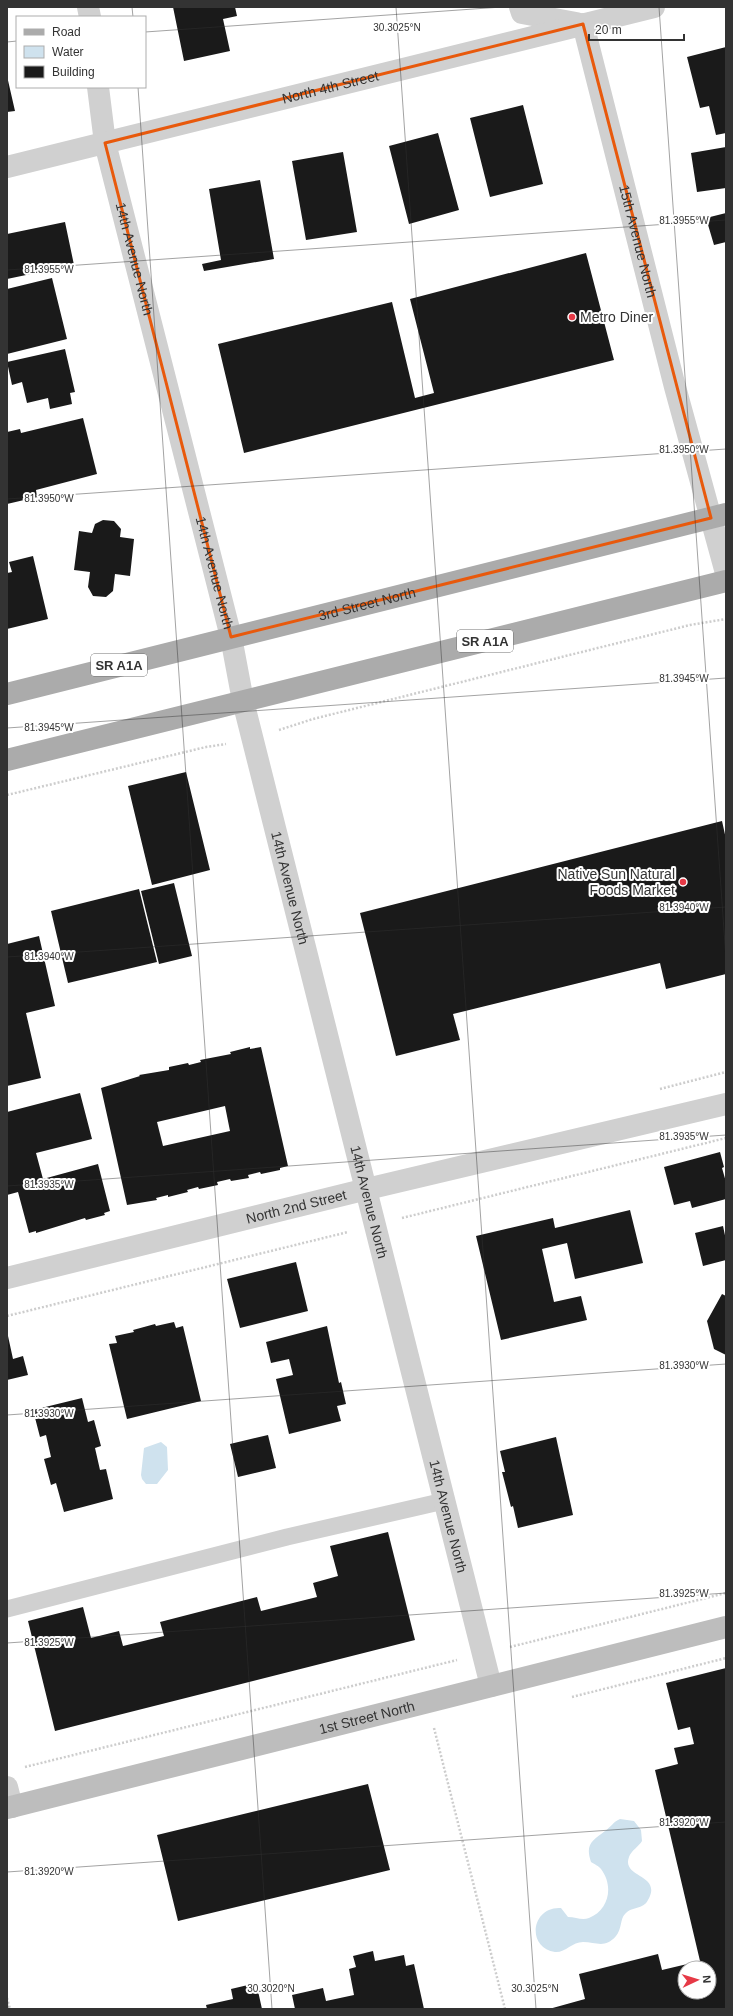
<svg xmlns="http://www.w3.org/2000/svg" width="733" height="2016" font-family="Helvetica,sans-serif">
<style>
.water{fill:#cfe2ee}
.building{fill:#1a1a1a;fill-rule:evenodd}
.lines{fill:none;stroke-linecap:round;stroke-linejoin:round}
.path{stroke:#cdcdcd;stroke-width:2.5;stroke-dasharray:2 2;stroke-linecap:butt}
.lane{stroke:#d0d0d0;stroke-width:17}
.street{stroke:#d0d0d0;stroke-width:22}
.secondary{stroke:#bdbdbd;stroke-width:22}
.primary{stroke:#ababab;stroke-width:22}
.marked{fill:none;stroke:#e8590c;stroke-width:3;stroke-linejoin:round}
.ticks{fill:none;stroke:#333;stroke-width:1;stroke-opacity:0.45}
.poi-dot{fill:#e63946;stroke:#fff;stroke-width:1.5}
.labels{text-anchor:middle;stroke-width:4;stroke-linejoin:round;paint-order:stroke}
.shield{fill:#fff;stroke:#707070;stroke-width:1}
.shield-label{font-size:13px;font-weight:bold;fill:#333}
.street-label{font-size:14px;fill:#333;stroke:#fff}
.poi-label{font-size:14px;fill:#333;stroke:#fff;text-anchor:start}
.ticks-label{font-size:10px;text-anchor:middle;fill:#333;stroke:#fff;stroke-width:4;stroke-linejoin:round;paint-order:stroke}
</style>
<rect width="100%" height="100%" fill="#fff"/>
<path class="water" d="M161,1442L167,1447L168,1470L157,1484H146L142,1479L141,1475L144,1448Z
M620,1819L634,1821L641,1830L642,1841C639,1846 631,1851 629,1857C621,1878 663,1874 648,1900C643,1910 632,1906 625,1914C620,1919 622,1929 616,1936C605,1949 596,1942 583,1942C572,1942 565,1953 555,1952C526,1948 531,1906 561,1908L568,1917C576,1917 582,1921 589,1918C609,1910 614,1886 601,1869C599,1866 594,1864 591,1862C585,1844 592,1841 605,1831C611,1827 613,1822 620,1819Z"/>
<path class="building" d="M173,7H235L237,16L223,19L230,51L184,61Z
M726,47V133L716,135L709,106L700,108L687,57Z
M7,76L15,111L7,112Z
M523,105L543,184L490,197L470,118Z
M438,133L459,210L409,224L389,146Z
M726,147V188L697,192L691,153Z
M343,152L357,232L306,240L292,161Z
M260,180L274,259L204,271L202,264L221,260L209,189Z
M726,213V242L714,245L706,218Z
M65,222L74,265L7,279V234Z
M586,253L614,360L244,453L218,344L392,302L415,398L434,393L410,299Z
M52,278L67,339L7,354V289Z
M65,349L75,392L70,393L72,404L50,409L48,398L27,403L22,382L12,385L7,362Z
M83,418L97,474L36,490L37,497L7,504V432L20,429L21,433Z
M103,520L114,521L121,529L120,537L134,539L130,576L115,574L113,591L106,597L93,596L88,587L90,572L74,570L79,531L92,533L95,524Z
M33,556L48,619L7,629V573L12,572L9,562Z
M186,772L210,870L152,885L128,786Z
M722,821L726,839V974L666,989L660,963L453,1014L460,1040L396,1056L360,913Z
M174,883L192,956L159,964L141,891Z
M139,889L157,962L68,983L51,911Z
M39,936L55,1006L26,1013L41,1078L7,1086V944Z
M250,1047V1049L261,1047L288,1166L280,1168V1170L261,1174L260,1172L248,1175L249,1178L231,1181L230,1179L217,1182L218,1185L199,1189L198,1187L187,1190L188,1192L168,1197V1195L156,1198L157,1200L127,1205L101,1088L140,1076L139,1075L169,1070V1067L188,1063L189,1065L201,1062L200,1060L231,1054L230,1052ZM225,1106L230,1131L163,1146L157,1122Z
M80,1093L92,1139L36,1153L43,1179L98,1164L110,1211L104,1213L105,1215L86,1220L85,1218L36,1233V1231L29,1233L18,1192L7,1195V1112Z
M720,1152L724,1167L722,1168L726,1182V1199L692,1208L690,1201L674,1205L664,1167Z
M630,1210L643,1263L575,1279L567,1243L542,1249L554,1302L581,1296L587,1320L501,1340L476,1236L553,1218L555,1228Z
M723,1226L726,1240V1260L703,1266L695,1233Z
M296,1262L308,1311L240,1328L227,1279Z
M722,1294L726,1296V1355L714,1349L707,1321Z
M174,1322L176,1328L183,1326L201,1401L127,1419L109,1344L117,1343L115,1336L134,1332L133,1330L155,1324L156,1326Z
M327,1326L339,1383L341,1382L346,1404L337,1406L341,1421L289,1434L276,1379L293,1375L289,1359L271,1363L266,1342Z
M8,1336L13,1359L23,1356L28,1375L7,1380Z
M82,1398L88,1422L94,1420L101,1446L95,1448L100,1470L106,1469L113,1499L64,1512L56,1483L51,1485L44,1459L51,1457L46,1435L40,1437L33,1410Z
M268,1435L276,1468L238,1477L230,1444Z
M556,1437L573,1515L518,1528L513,1506L511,1507L502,1472H505L500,1451Z
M388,1532L415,1640L55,1731L28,1621L83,1607L91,1638L119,1631L123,1646L164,1636L160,1622L257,1597L261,1611L317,1597L313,1583L338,1576L330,1546Z
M726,1668V2009H549L585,1999L579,1974L658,1954L662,1970L700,1961L655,1770L678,1764L674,1748L694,1744L690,1727L678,1730L666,1683ZM685,1968H709V1992H685Z
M368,1784L390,1870L178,1921L157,1835Z
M373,1951L375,1961L404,1955L406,1966L414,1964L424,2009H295L292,1995L323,1988L326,2001L354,1995L349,1969L356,1967L353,1956Z
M248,1985L249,1993L258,1991L262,2009H207L206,2005L233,1999L231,1989Z"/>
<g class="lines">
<path class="path" d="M279,730L313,719L690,625L726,619
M7,795L206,747L226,744
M660,1089L726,1072
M402,1218L726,1138
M7,1316L348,1232
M510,1647L726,1593
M572,1697L726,1658
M434,1728L505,2009
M25,1767L457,1660
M7,1998L10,2009"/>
<path class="lane" d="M7,1609L287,1537L444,1501"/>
<g class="street">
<path d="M88,7L90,17"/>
<path d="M520,7L522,13L576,23"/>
<path id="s1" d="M583,24L675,387L726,573"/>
<path id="s2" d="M98,87L105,143L231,637L243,701L491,1686"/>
<path id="s3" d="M7,167L654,7"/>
<path id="s4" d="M7,1278L367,1189L726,1104"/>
<path d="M7,1787L12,1807"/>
</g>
<path class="secondary" id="s5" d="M7,1808L726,1627"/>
<g class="primary">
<path id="s6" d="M7,694L726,514"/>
<path d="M7,760L726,581"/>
</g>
</g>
<path class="marked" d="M583,24L711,518L231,637L105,143Z"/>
<path class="ticks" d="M132,7L133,17M396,7L536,2009M659,7L726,959M145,32L502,7M7,42L17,41M138,87L272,2009M7,270L726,220M7,499L726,449M7,728L726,678M7,957L726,907M7,1186L726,1135M7,1415L726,1364M7,1643L726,1593M7,1872L726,1822M7,1990L8,2009"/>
<g class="poi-dot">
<circle cx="572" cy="317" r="4"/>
<circle cx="683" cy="882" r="4"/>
</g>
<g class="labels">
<g class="shield">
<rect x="457" y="630" width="56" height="22" rx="3"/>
<rect x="91" y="654" width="56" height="22" rx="3"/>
</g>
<g class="shield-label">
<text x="485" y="646">SR A1A</text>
<text x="119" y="670">SR A1A</text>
</g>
<g class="street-label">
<text dy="5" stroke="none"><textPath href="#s3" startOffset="333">North 4th Street</textPath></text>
<text dy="5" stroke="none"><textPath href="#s1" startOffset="224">15th Avenue North</textPath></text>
<text dy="5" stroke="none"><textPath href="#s2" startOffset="176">14th Avenue North</textPath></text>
<text dy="5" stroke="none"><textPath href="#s2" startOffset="500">14th Avenue North</textPath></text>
<text dy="5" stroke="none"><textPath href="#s6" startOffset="371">3rd Street North</textPath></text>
<text dy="5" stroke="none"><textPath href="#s2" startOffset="824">14th Avenue North</textPath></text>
<text dy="5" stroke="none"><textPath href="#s2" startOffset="1148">14th Avenue North</textPath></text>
<text dy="5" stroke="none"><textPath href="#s4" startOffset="298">North 2nd Street</textPath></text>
<text dy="5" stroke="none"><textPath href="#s2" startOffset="1472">14th Avenue North</textPath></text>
<text dy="5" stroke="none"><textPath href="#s5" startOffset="371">1st Street North</textPath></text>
</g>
<g class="poi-label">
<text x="580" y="322">Metro Diner</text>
<text x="675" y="879" text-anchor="end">Native Sun Natural<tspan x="675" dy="16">Foods Market</tspan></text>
</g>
</g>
<g class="ticks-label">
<text x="397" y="31">30.3025°N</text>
<text x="684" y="224">81.3955°W</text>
<text x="49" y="273">81.3955°W</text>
<text x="684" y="453">81.3950°W</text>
<text x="49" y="502">81.3950°W</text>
<text x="684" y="682">81.3945°W</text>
<text x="49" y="731">81.3945°W</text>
<text x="684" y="911">81.3940°W</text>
<text x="49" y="960">81.3940°W</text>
<text x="684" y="1140">81.3935°W</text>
<text x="49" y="1188">81.3935°W</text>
<text x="684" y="1369">81.3930°W</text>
<text x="49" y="1417">81.3930°W</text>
<text x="684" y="1597">81.3925°W</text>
<text x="49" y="1646">81.3925°W</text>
<text x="684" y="1826">81.3920°W</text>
<text x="49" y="1875">81.3920°W</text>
<text x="271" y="1992">30.3020°N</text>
<text x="535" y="1992">30.3025°N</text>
</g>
<rect width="733" height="2016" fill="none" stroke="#333333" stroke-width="16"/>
<rect x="16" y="16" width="130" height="72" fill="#ffffff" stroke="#adadad"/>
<rect x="24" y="29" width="20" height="6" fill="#ababab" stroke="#adadad"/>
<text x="52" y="36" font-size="12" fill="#333333">Road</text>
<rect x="24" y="46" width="20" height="12" fill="#cfe2ee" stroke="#adadad"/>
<text x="52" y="56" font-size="12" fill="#333333">Water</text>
<rect x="24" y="66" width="20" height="12" fill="#1a1a1a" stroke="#adadad"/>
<text x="52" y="76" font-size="12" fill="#333333">Building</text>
<g transform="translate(697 1980) rotate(86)"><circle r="19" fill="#ffffff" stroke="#adadad"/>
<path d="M0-3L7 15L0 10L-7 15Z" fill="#e63946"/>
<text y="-6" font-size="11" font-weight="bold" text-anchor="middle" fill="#333333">N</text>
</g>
<path d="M589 34v6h95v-6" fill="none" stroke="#333333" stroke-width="2"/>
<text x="595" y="34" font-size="12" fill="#333333" stroke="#ffffff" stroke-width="3" paint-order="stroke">20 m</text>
</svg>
